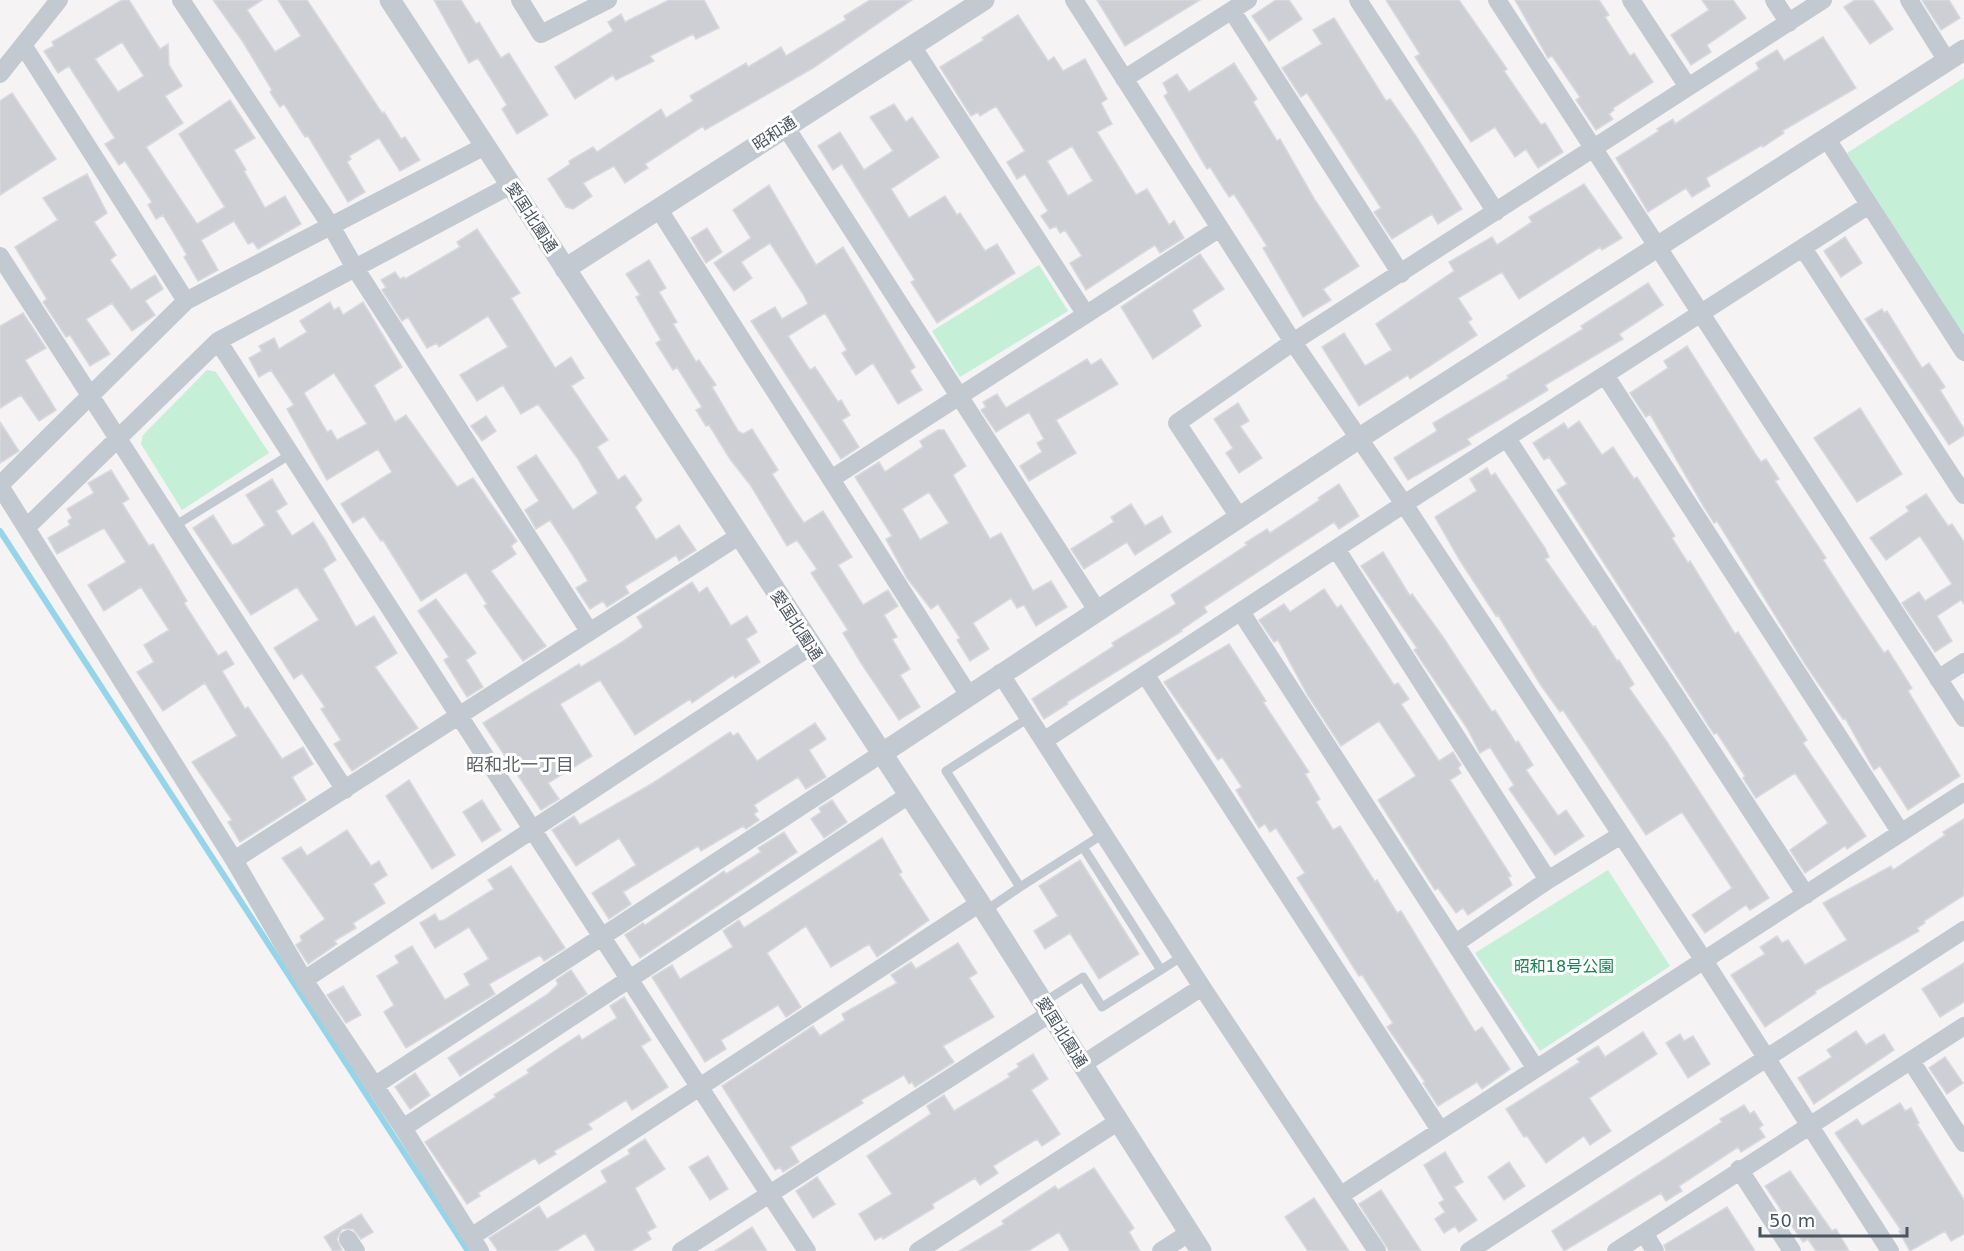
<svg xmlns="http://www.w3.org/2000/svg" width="1964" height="1251" font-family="'DejaVu Sans','Noto Sans JP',sans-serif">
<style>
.green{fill:#c5efd7}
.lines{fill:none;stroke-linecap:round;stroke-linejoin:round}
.stream{stroke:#95d4e9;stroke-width:6}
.building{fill:#cdcfd5;stroke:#d7d9de;stroke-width:1.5;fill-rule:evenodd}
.service{stroke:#c2c9d1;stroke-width:9}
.minor{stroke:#c2c9d1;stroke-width:18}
.tertiary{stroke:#c2c9d1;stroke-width:21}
.labels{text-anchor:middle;stroke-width:6;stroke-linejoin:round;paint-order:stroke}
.street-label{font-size:16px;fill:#4b5560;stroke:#fff}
.park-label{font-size:16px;fill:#1d8053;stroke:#fff}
.neighbourhood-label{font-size:18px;fill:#5f6368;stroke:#fff}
</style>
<rect width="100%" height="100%" fill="#f5f3f3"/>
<path class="green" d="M1964,78V337L1847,153Z
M1039,265L1068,311L960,377L932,331Z
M207,370L216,372L269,453L182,510L141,444L143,435Z
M1608,870L1670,966L1540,1051L1475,953Z"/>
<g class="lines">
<path class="stream" d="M0,531L468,1251"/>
</g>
<path class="building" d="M122,0H129L160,49L168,44L169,65L182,86L165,96L183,123L146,147L197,224L225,207L179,134L230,100L255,138L234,150L246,170L244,171L265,208L285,196L301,224L258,249L253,242L248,244L234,221L201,240L218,270L198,281L184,257L187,255L163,215L156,219L148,205L152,202L125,161L119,165L105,144L115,138L69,66L58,73L44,51L54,46L52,42ZM122,42L144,76L118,92L95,59Z
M213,0H262L247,10L275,52L301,36L278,0H307L382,113L384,112L401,139L405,137L420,160L400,171L379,138L349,156L351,159L347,162L365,192L348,202L308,136L305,137L284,104L280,107L270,92L272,90L243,42Z
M434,0H461L476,24L479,22L501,58L509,53L548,115L517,134L502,109L507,105L478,58L469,63Z
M669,0H704L719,28L696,39L693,34L650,56L654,61L616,80L613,75L575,99L555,67L613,31L608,22L621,14L625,22Z
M870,0H912L813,68L705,130L703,126L645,164L648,168L625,183L614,166L583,183L592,196L573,209L566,207L548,179L570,164L569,161L593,147L597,152L661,109L666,118L693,101L690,96L746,63L748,67L781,47L786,56L846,20L844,16Z
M1097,0H1200L1125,46Z
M1276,0H1289L1302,19L1269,41L1252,16Z
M1386,0H1459L1507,69L1504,71L1541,125L1545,123L1563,152L1538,168L1526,149L1515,157L1495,127L1471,142L1415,57L1420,54Z
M1515,0H1599L1609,15L1605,17L1630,56L1634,53L1653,82L1613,108L1614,110L1609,114L1613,119L1596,130L1576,100L1580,97L1552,56L1548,58Z
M1702,0H1733L1746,18L1707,45L1711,52L1691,65L1671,35L1709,10Z
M1855,0H1873L1893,29L1870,44L1844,7Z
M1922,0H1949L1960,18L1941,30Z
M1018,15L1048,61L1054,57L1063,71L1085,59L1107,99L1101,103L1112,124L1097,132L1136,195L1147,189L1169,225L1174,221L1184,238L1160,253L1155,245L1086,290L1070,263L1082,256L1065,230L1060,233L1056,226L1050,229L1041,216L1048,211L1025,174L1017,179L1007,162L1025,151L996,106L980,116L978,112L971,116L940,67L984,40L982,38ZM1072,146L1093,181L1068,196L1047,161Z
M1334,18L1386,101L1390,99L1416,136L1462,209L1438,224L1432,214L1392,239L1374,212L1381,208L1337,139L1307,93L1301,97L1282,68L1322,44L1313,30Z
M1823,37L1856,88L1782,131L1784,133L1763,147L1762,145L1706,178L1710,186L1692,197L1686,188L1648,212L1616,158L1659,131L1657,129L1673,119L1675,124L1759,69L1756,63L1777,50L1784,61Z
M1234,63L1257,99L1253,102L1277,141L1280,139L1315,200L1359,266L1323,289L1331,300L1303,317L1263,248L1267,246L1234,194L1229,197L1210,167L1207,169L1164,96L1168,93L1163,83L1177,74L1189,92Z
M12,93L56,159L0,195V101Z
M894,104L906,122L912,117L939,157L891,189L909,218L945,196L957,215L960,213L985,251L997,244L1015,273L937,323L911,282L915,280L842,164L833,170L818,146L840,132L864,170L893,151L870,117Z
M87,174L107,213L94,222L116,255L110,260L131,290L155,275L163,289L145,301L155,315L132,331L112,303L86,319L110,354L90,366L70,335L66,337L43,302L47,299L15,247L58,220L43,198Z
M1584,184L1622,238L1602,250L1600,247L1519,299L1502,272L1458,298L1472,319L1468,322L1477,335L1410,379L1408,375L1359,406L1322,347L1344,333L1365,366L1392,350L1376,324L1454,271L1449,262L1492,237L1497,245L1532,222L1529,217Z
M769,185L816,265L843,247L915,367L910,371L922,390L898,404L873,363L856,375L842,353L847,350L825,313L788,336L810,370L815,367L838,402L841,400L850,415L842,420L859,447L841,459L751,321L775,307L782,319L808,304L803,294L770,243L741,262L752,278L734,291L714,263L751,238L733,210Z
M707,228L722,252L706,263L691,238Z
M477,229L520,293L511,298L555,368L571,357L584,378L571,386L608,440L597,447L618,480L625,475L642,500L635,507L656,540L679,525L696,550L679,561L676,555L625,586L629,593L607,607L603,601L590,609L576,588L588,581L572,554L550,520L536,529L525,510L539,501L517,467L536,455L573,510L598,493L578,459L538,404L521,414L503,385L477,401L460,375L508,347L488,316L439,347L437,343L427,348L408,317L402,321L382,290L386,287L381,280L395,272L400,279L404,277L405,279L460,247L457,242Z
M1845,237L1862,263L1841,277L1824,251Z
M1200,254L1224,289L1192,310L1201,326L1153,359L1121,307Z
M649,260L666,288L659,292L677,322L673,324L696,362L699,360L716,385L712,387L738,431L743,434L752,429L778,470L772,474L793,507L804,523L823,511L852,557L838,565L863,605L888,590L898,606L884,615L897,637L892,639L910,669L900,675L920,707L899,720L861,663L843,633L848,630L811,573L817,569L797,540L787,546L751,486L730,459L709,425L706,426L696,410L702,407L677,367L673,370L656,343L661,340L636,297L640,295L626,274Z
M1648,283L1663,305L1619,334L1623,339L1545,385L1548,390L1543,393L1467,439L1471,444L1408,480L1394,458L1437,431L1433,423L1509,378L1507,376L1583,329L1581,326Z
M330,302L334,310L339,307L343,315L363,302L402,367L374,385L395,422L406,415L457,487L473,478L517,541L511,546L516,554L491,571L546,646L523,661L484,606L487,604L466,572L421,601L383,540L381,541L364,516L353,523L341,504L392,472L378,449L327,480L287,409L294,405L271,370L259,377L249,358L262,351L259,346L274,338L279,349L307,332L300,321ZM334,373L367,424L337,440L331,430L327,432L304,393Z
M1882,309L1884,313L1887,311L1922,368L1929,363L1945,387L1940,390L1964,429V435L1949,445L1865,319Z
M23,313L46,348L25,360L56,410L39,421L21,395L0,408V326Z
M1687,346L1756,455L1761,462L1766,459L1779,479L1775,481L1826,558L1823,560L1850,602L1884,653L1888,650L1912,688L1908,691L1960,776L1908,810L1880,766L1874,770L1845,718L1843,719L1805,664L1717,521L1714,523L1704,507L1650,414L1646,417L1630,393L1668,368L1664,361Z
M1087,359L1091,365L1101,359L1118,384L1056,420L1076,453L1029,481L1020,466L1042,452L1037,443L1044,439L1029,412L996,432L981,410L986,407L983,402L997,394L1006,408Z
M1238,403L1249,421L1240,426L1262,458L1239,473L1226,453L1233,448L1214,419Z
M1860,408L1902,474L1857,502L1814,438Z
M486,416L496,431L482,441L471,426Z
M1579,421L1602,455L1613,447L1634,479L1637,477L1675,536L1672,538L1688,563L1690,561L1735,634L1738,632L1807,740L1803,743L1866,836L1847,849L1845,846L1805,873L1790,850L1828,823L1795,773L1756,798L1743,778L1745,776L1717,733L1714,734L1557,490L1567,484L1549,457L1544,460L1533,443L1564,423L1568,429Z
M0,422L19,451L0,463Z
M938,430H944L966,466L953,475L990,539L1001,533L1033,591L1051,581L1067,607L1036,626L1024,605L1017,608L1011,598L973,623L989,649L970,661L957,640L960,638L938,604L931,609L907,578L886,539L892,536L855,477L879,462L885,472L923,447L920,441ZM929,492L949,523L920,540L902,509Z
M1487,468L1491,476L1495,473L1545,548L1549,557L1545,559L1593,627L1595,626L1617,661L1619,660L1634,684L1629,688L1667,742L1769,898L1750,910L1746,905L1705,933L1692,915L1732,888L1682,812L1646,835L1563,710L1560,712L1540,684L1498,615L1496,616L1459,559L1435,517L1477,491L1470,479Z
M111,470L129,499L122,503L149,546L153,544L187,601L184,603L218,656L226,651L234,664L222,671L245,709L248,707L282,759L303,747L313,764L292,777L306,800L240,842L228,822L232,820L192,762L237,736L205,683L163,711L137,672L154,662L144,645L169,630L141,587L104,611L88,585L126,562L104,528L57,554L48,538L70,525L68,521L72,518L67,509L94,493L88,483Z
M272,479L287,504L276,511L292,536L313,522L325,540L336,560L323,569L356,627L374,616L397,653L375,667L418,728L352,771L334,744L341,740L321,709L325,707L302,673L294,679L274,648L319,620L297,587L251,615L193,528L213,515L232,545L238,543L265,525L246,495Z
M1339,484L1359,516L1339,529L1334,522L1204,607L1207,612L1181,630L1182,631L1067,702L1068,704L1044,719L1032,699L1114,646L1112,643L1176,604L1171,595L1247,545L1245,543L1267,529L1270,533L1320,500L1318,498Z
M1926,494L1948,526L1952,524L1964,542V604L1961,600L1937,616L1952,641L1935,652L1902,603L1919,592L1925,601L1952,584L1920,536L1886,560L1870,538L1909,511L1906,507Z
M1131,504L1145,526L1162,516L1171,532L1135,555L1127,542L1084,569L1071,549L1114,522L1111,517Z
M1383,552L1410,596L1412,594L1443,637L1492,712L1495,710L1516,743L1518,741L1533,765L1526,770L1558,816L1566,810L1584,836L1555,855L1509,789L1514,785L1490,747L1480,753L1467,728L1414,650L1417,648L1361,566Z
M692,582L699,593L707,587L731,626L747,616L757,632L746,639L760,662L735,678L733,675L692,703L690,699L635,735L600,680L560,704L592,756L548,783L559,799L541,810L483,723L579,664L581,667L622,642L643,627L637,617Z
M1324,589L1337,608L1341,605L1394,685L1398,683L1409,699L1401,704L1439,761L1453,752L1461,765L1458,768L1461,773L1450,780L1511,876L1508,877L1512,885L1468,915L1463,908L1456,913L1438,888L1435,890L1378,800L1416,776L1379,721L1341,746L1307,694L1278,640L1274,642L1259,620L1284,604L1290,612Z
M436,599L476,653L466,660L483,687L467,697L444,660L449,657L418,611Z
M1229,644L1266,701L1263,702L1309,772L1305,774L1320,799L1316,802L1333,830L1340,826L1375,882L1377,880L1397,913L1401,911L1475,1032L1482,1027L1510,1069L1482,1089L1477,1082L1438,1106L1423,1083L1425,1082L1387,1027L1393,1023L1362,975L1359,976L1297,878L1305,873L1276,828L1270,832L1265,824L1259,828L1236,790L1242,787L1222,757L1218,760L1164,682Z
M815,723L826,739L809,750L826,777L806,789L798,777L754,805L758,811L754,814L759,820L746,829L743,826L701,851L698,846L623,892L631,904L609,919L592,893L636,865L619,838L576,866L552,830L574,816L580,825L653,783L730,732L733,736L738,733L757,761Z
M409,780L455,855L432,869L386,796Z
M482,800L501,830L482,842L463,812Z
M832,800L847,822L824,838L811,819L821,812L819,808Z
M1964,819V895L1924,921L1925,923L1917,928L1919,931L1815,991L1816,993L1765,1027L1731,975L1765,954L1760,947L1777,936L1782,943L1788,940L1805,965L1847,940L1823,903L1891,866L1893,870L1945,835L1943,832Z
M347,830L371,866L379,861L387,875L373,884L385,903L353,923L356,928L334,941L337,944L308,964L296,945L302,941L300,936L325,919L282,858L301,847L307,856Z
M784,832L797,852L640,958L625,935L643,923L645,925L724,871L726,874L761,852L758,848Z
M882,838L902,872L899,874L929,920L877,957L869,944L831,967L806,926L767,953L801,1007L786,1017L778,1005L721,1040L726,1049L705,1062L652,977L672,965L680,979L733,947L723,931L739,920L744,928Z
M1080,860L1139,954L1099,979L1070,933L1045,949L1034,931L1058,916L1039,886Z
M511,866L565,948L544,961L540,955L489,984L495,994L406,1048L384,1012L394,1005L377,976L399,963L395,956L412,946L445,1000L470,985L464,974L489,959L469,927L435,948L420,923L435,914L439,921L444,920L494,889L488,880Z
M958,943L977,973L969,978L994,1017L943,1046L954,1062L915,1087L912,1082L909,1084L904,1075L861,1100L863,1103L790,1147L799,1162L783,1172L780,1167L775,1170L722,1086L813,1026L820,1036L845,1020L842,1014L897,983L891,975L911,962L916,969Z
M1964,963V1002L1940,1017L1922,989Z
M571,970L587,994L460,1076L448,1058L548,994L558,984L556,980Z
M343,986L361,1015L346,1023L327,995Z
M624,997L651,1040L641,1046L668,1087L632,1110L626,1100L588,1124L592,1129L554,1151L556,1154L539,1164L535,1158L478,1193L480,1196L467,1204L425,1142L496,1097L494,1095L529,1073L527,1070L562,1046L579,1035L582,1040L617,1018L610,1006Z
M1856,1031L1866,1045L1884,1034L1894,1050L1814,1104L1798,1078L1832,1057L1827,1050Z
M1643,1032L1657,1054L1589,1098L1611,1131L1590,1145L1584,1136L1546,1163L1527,1136L1524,1137L1506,1109L1580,1062L1577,1059L1598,1046L1605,1057Z
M1680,1034L1684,1041L1693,1036L1710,1064L1688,1078L1666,1043Z
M1033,1054L1048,1079L1031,1090L1060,1134L1042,1146L1037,1139L993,1166L998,1173L980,1185L975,1178L932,1204L934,1208L883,1239L882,1236L875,1240L859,1214L892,1194L867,1156L931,1114L927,1106L944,1095L954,1111L1010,1077L1008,1074L1019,1067L1017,1064Z
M1945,1057L1963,1083L1947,1094L1929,1068Z
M415,1073L430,1095L410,1109L395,1087Z
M1900,1103L1905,1111L1911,1108L1919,1123L1917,1124L1964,1200V1234L1951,1241L1945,1231L1910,1251L1899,1231L1901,1230L1835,1133L1857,1119L1862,1126Z
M1744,1105L1750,1114L1754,1111L1763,1125L1759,1128L1765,1137L1741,1152L1738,1147L1679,1186L1682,1191L1666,1201L1661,1193L1564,1251L1552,1231L1722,1122L1720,1119Z
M645,1139L665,1169L635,1188L656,1227L647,1232L651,1239L631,1251H596L585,1233L556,1251H498L489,1238L539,1206L547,1219L607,1182L601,1171L630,1154L628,1150Z
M1445,1152L1463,1182L1454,1187L1477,1220L1459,1232L1455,1226L1444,1233L1435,1219L1445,1212L1439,1203L1444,1200L1424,1165Z
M708,1156L728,1189L710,1200L689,1167Z
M1509,1162L1525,1186L1504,1200L1488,1177Z
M1094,1168L1134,1228L1129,1232L1140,1251H1070L1059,1232L1028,1251H959L1004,1224L1002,1221L1055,1186L1058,1190Z
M1790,1171L1832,1231L1836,1229L1849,1251H1816L1808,1239L1803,1242L1765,1186Z
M817,1177L835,1204L813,1218L796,1191Z
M1381,1190L1421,1251H1389L1388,1249L1359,1204Z
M1314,1198L1349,1251H1308L1285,1217Z
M1727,1207L1755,1251H1666L1664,1245Z
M361,1214L373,1232L361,1239L353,1229H342L337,1239L342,1250L333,1251L324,1237Z
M752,1227L767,1251H715Z"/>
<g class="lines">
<path class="service" d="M176,525L291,454
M1030,717L946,771L1020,887L1083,847L1161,970L1102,1007L1083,977L1044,1002
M1083,847L1105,833
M985,911L1020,887
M1161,970L1184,955"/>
<path class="minor" d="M181,0L331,226L355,268L589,631
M520,0L541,34L608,0
M1074,0L1293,342L1404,504L1703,959L1890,1251
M1358,0L1496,212
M1497,0L1964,718
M1631,0L1688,87
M1774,0L1789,23
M1909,0L1947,61
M1232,11L1401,274
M23,45L186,301
M912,46L1085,313
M0,74L59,0
M1124,79L1248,0
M785,126L1097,610
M1827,139L1964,352
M658,208L968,694
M1803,248L1964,495
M0,256L345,790
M218,341C414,645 608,950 807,1251
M1605,375L1901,833
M1508,440L1806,895
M831,479L1220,228
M0,485L186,301L485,146
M0,486L234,860L304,980L403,1128L480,1251
M1239,517L1177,423L1293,342L1823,0
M27,527L218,341L511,185
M1337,550L1548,880
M1241,612L1536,1069
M1000,673L1202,987L1377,1251
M1145,674L1440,1130
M1938,679L1964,662
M1045,740L1404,504L1869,205
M234,860L739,536
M1456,943L1548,880L1621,835
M304,980L811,646
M1911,1061L1964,1143
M1083,1064L1202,987
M374,1086L881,754
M403,1128L909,795
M1739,1169L1792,1251
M1341,1195L1964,792
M1644,1233L1655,1251
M471,1237L980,903
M348,1239L356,1251
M681,1251L1051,1013
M918,1251L1119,1121
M1161,1251L1189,1233
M1469,1251L1964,930
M1616,1251L1964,1026"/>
<path class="tertiary" d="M390,0L985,911L1201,1251
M565,269L984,0
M881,754L1358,439L1964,50"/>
</g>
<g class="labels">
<g class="street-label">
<text transform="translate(774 133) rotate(-33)" y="6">昭和通</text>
<text transform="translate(532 217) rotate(57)" y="6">愛国北園通</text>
<text transform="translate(797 625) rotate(57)" y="6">愛国北園通</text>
<text transform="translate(1062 1032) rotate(58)" y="6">愛国北園通</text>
</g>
<g class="park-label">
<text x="1564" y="972">昭和18号公園</text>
</g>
<g class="neighbourhood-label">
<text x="520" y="771">昭和北一丁目</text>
</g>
</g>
<path d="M1760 1227v9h147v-9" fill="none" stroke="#4b5560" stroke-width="3"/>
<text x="1769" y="1227" font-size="18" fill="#4b5560" stroke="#ffffff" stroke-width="4.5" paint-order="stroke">50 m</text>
</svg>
